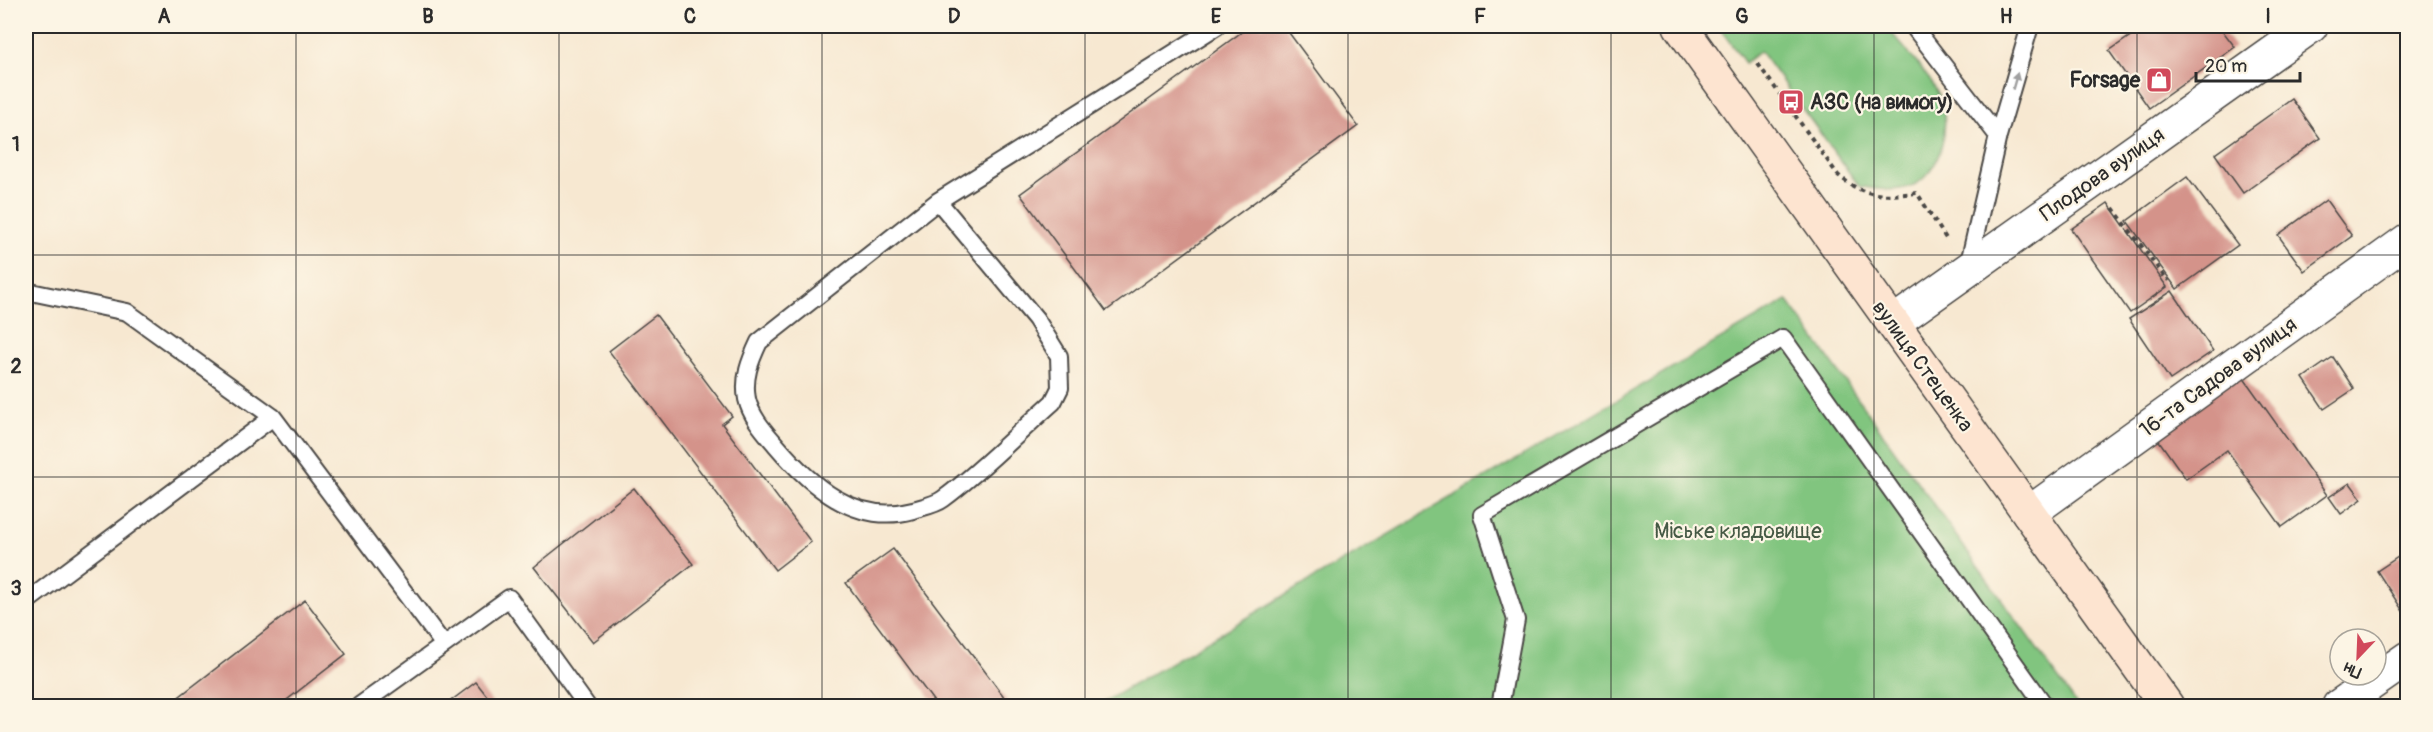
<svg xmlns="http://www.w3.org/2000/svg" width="2433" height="732" font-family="Pangolin,sans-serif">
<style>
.green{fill:#81c57f;stroke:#567855;stroke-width:1.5}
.building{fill:#d4938a}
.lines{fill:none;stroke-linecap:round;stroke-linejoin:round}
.service-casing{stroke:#4a4744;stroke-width:20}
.minor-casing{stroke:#4a4744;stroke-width:36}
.secondary-casing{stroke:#4a4744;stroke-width:36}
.path{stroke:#4a4744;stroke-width:4;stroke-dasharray:4.5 4.5;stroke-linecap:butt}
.service{stroke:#fff;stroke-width:16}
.minor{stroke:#fff;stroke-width:33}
.secondary{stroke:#fde4d0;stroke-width:33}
.oneway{fill:#a0a0a0}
.grid{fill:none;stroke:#2b2b2b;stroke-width:1.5;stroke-opacity:0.55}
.labels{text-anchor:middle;stroke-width:4.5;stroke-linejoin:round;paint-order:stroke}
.poi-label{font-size:21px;font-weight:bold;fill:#2b2b2b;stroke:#fcf5e5;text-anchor:end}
.street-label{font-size:21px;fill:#2b2b2b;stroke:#fcf5e5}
.park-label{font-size:21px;fill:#455944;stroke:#fcf5e5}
.neatline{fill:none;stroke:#2b2b2b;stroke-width:2}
.grid-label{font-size:20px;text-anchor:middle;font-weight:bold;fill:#2b2b2b}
</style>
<rect width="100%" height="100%" fill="#fcf5e5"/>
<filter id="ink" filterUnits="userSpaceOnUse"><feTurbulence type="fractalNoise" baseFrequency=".0167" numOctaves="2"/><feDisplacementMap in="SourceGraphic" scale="12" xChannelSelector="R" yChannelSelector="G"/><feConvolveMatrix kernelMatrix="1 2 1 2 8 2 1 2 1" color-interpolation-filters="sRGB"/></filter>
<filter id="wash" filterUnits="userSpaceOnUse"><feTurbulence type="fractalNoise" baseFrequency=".008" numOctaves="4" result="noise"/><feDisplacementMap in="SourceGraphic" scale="24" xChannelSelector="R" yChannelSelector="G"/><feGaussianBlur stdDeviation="1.35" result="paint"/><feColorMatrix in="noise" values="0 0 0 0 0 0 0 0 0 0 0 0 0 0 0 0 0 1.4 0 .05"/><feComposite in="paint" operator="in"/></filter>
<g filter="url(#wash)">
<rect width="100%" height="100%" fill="#f7e8d1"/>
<path class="green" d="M1718,26H1886C1901,45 1929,74 1939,95C1952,121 1942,172 1914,185C1897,193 1876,189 1859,186L1760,51L1745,63Z
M1787,300L2078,706H1097Z"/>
<g id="blocks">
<path class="building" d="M1250,26H1284L1358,126L1106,311L1020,194Z
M2145,26H2219L2235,47L2149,108L2109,51Z
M2292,99L2320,138L2243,193L2215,154Z
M2187,177L2238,245L2177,289L2127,221Z
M2326,200L2352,236L2304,271L2278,235Z
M2108,203L2167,287L2130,313L2071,229Z
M2172,291L2213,351L2170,380L2129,319Z
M656,315L732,416L722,424L811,542L775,570L609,351Z
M2333,357L2354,389L2324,409L2303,378Z
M2238,370L2327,495L2282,527L2227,450L2186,479L2152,431Z
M2350,483L2362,499L2341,514L2329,497Z
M634,488L693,564L593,642L534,567Z
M893,549L1011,706H937L846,583Z
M2401,555L2405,561L2408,560V619L2377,571Z
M305,600L346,654L279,706H167Z
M476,682L495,706H444Z"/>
</g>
</g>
<g filter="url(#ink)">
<use href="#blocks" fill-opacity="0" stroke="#4a4744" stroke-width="1.5"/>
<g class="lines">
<defs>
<path id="service" d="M1913,26L1998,136
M938,201L1036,319L1059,356L1060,388L1053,402C1018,433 979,473 943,499C935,505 922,507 913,510C855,526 810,485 776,445C765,432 751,417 747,399C743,378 750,361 759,342L938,201L1217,26
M1968,267L1998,136L2030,26
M26,291L127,312L273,417L444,645L509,598L587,706
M26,602L273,417
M359,706L444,645
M1500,706L1516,620L1482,515L1783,338L2045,706"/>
<path id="minor" d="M1893,323L2311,26
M2029,513L2408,240
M2339,706L2408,658"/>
<path id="secondary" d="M1680,26L2167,706"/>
</defs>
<use href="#service" class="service-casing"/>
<use href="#minor" class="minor-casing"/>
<use href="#secondary" class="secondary-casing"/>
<path class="path" d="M1758,64L1838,175C1865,198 1882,196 1917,193L1947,240
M2113,208L2167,280L2169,279"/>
<use href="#service" class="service"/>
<use href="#minor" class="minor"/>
<use href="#secondary" class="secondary"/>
</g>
<defs><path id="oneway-solid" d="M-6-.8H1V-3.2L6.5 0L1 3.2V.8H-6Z" transform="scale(1.5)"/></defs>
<use class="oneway" href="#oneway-solid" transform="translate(2015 81) rotate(-74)"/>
</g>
<path class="grid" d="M296,26V706M559,26V706M822,26V706M1085,26V706M1348,26V706M1611,26V706M1874,26V706M2137,26V706M26,255H2408M26,477H2408"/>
<defs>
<symbol id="shop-square" viewBox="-11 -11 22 22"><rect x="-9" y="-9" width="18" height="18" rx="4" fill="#d1495b" stroke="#fcf5e5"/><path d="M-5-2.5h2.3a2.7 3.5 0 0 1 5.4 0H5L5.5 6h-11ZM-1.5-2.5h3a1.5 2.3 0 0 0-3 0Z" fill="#fff"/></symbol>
<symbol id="bus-square" viewBox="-11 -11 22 22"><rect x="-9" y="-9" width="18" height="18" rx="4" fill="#d1495b" stroke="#fcf5e5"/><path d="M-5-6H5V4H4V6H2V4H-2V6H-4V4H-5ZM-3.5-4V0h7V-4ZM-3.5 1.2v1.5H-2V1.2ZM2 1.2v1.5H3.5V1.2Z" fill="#fff"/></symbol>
</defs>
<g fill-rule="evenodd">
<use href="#shop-square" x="2144" y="65" width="30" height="30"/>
<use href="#bus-square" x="1776" y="87" width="30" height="30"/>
</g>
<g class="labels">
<g class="poi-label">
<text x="2140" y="87">Forsage</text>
<text x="1810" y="109" text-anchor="start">АЗС (на вимогу)</text>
</g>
<g class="street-label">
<text transform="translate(2102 174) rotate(-35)" y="7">Плодова вулиця</text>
<text transform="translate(1923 366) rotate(54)" y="7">вулиця Стеценка</text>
<text transform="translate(2218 377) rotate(-36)" y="7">16-та Садова вулиця</text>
</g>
<g class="park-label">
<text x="1738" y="538">Міське кладовище</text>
</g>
</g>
<rect width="2433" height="732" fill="none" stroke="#fcf5e5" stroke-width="66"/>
<g transform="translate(2358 657) rotate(203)"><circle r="28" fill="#fcf5e5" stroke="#a8a49b" stroke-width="1.5"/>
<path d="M0-4.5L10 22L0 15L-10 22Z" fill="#d1495b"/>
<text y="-9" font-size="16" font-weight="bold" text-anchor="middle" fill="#2b2b2b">Пн</text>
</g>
<path d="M2196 72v9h104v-9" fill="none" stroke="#2b2b2b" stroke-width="3"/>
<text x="2205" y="72" font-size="18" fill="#2b2b2b" stroke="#fcf5e5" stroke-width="4.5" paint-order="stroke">20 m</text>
<rect x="33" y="33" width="2367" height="666" class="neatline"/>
<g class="grid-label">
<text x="164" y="23">A</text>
<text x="428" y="23">B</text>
<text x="690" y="23">C</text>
<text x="954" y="23">D</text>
<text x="1216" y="23">E</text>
<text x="1480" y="23">F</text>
<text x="1742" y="23">G</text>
<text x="2006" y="23">H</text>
<text x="2268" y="23">I</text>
<text x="16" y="151">1</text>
<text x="16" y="373">2</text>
<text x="16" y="595">3</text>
</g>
</svg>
